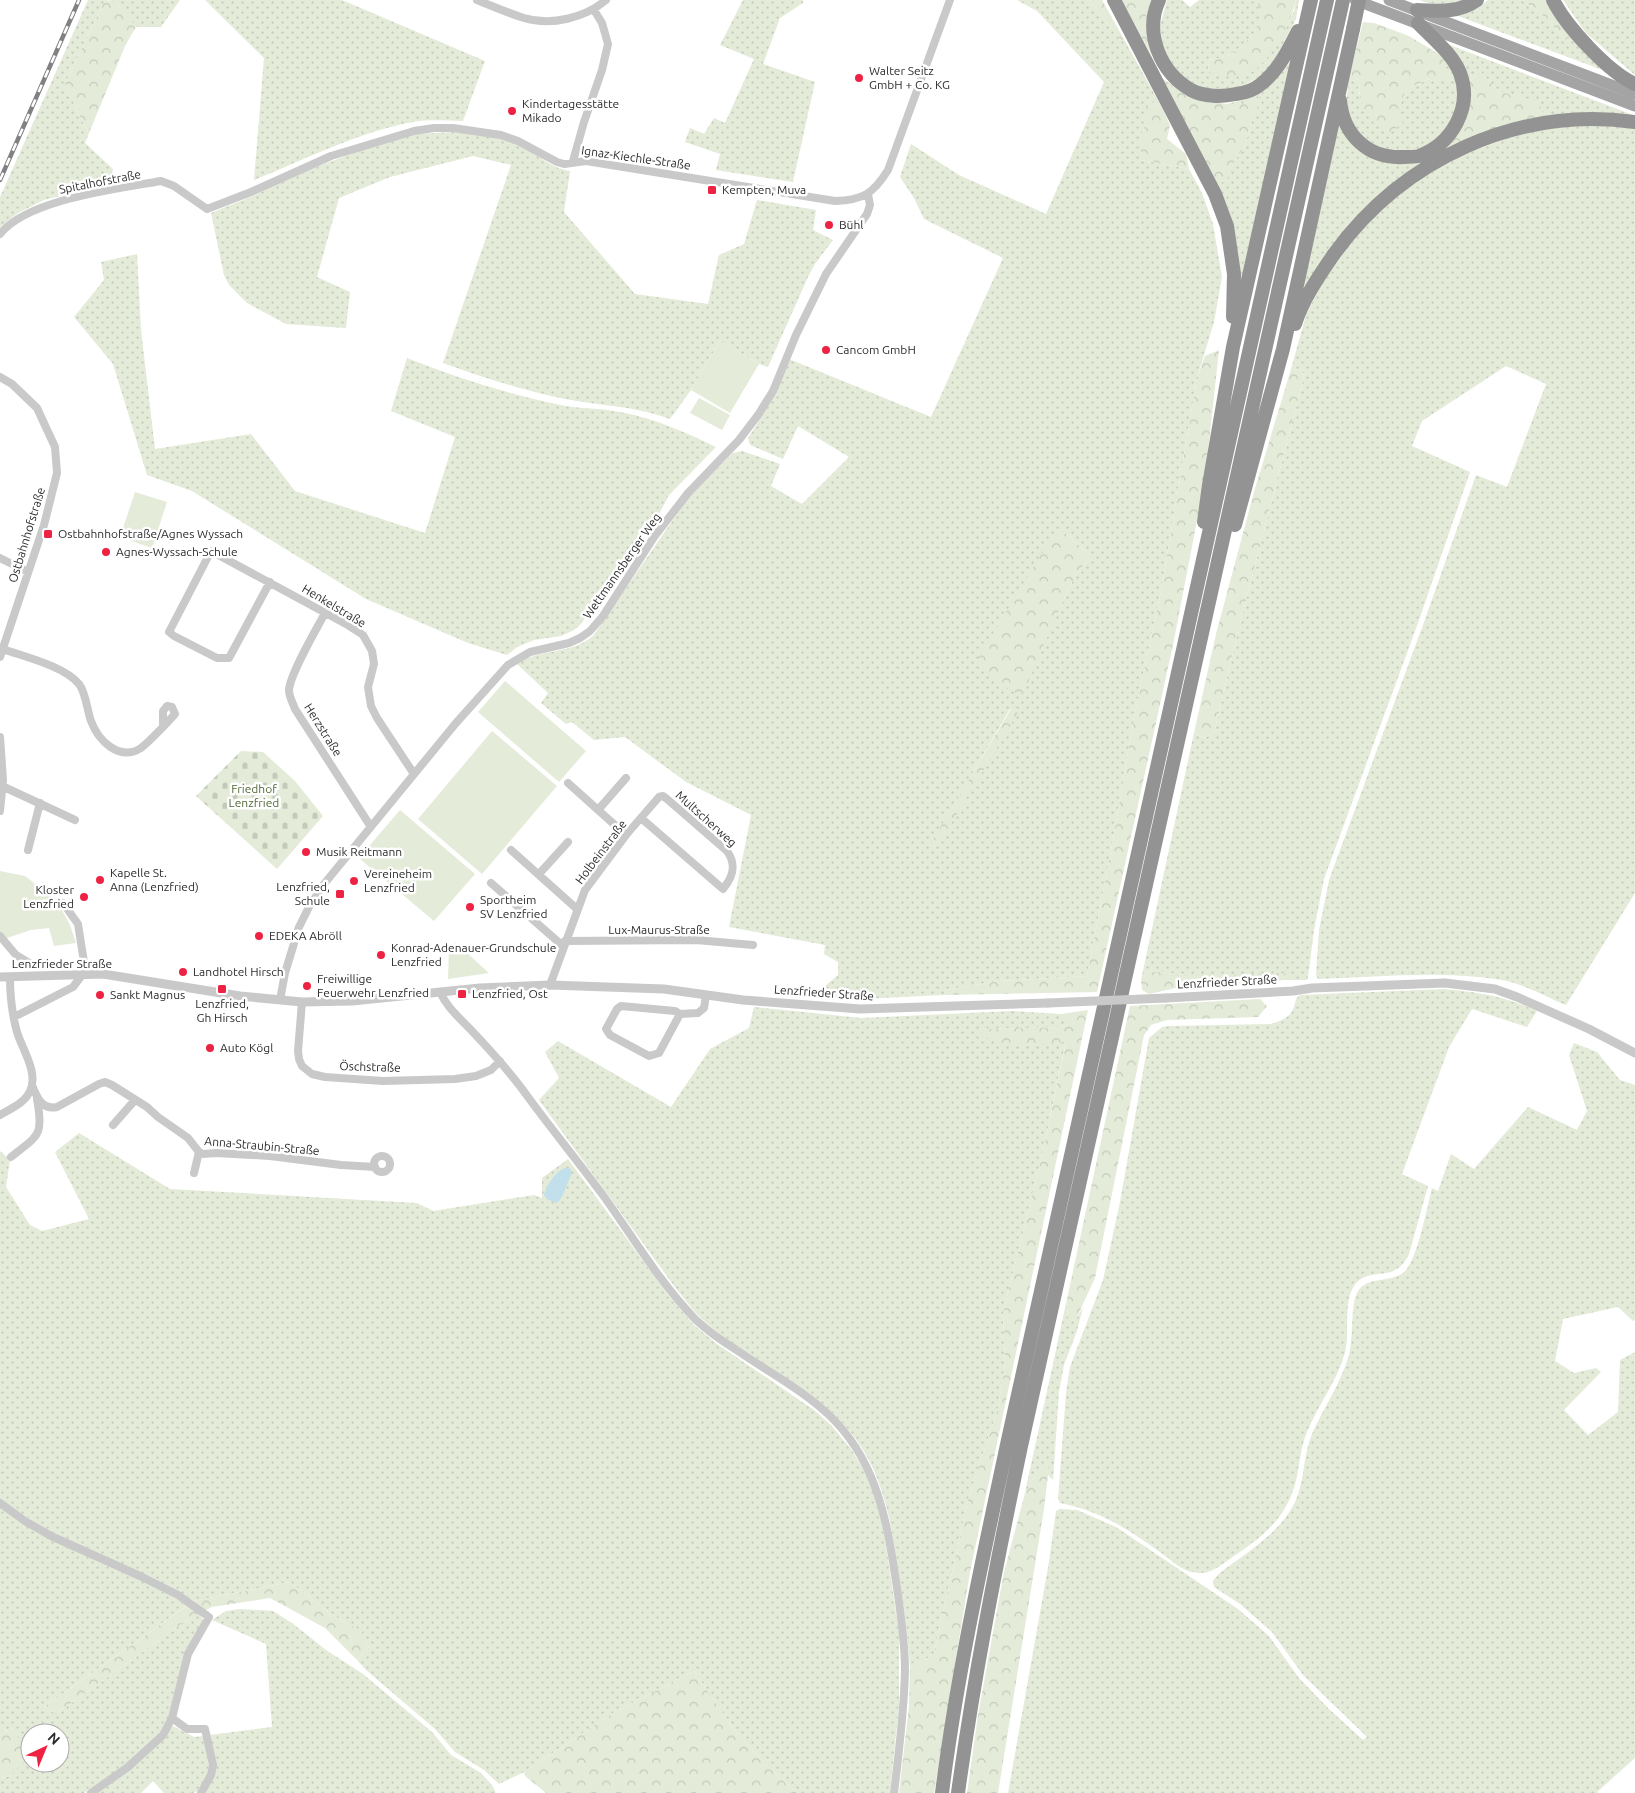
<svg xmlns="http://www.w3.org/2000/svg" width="1635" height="1793" font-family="Ubuntu,sans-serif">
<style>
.grass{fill:url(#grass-dots);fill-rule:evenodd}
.forest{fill:url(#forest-crowns)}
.cemetery{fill:url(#cemetery-stones)}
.green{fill:#e4ebd8}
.water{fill:#c2dfec}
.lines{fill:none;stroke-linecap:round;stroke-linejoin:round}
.minor{stroke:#c9c9c9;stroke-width:8}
.tertiary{stroke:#c9c9c9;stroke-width:9}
.primary{stroke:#a4a4a4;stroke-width:11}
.motorway{stroke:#939393;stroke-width:14}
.rail-casing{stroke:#818181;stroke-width:4.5}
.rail{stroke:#fff;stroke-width:2.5;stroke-dasharray:8;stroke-linecap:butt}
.tertiary-bridge{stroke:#c9c9c9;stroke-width:9}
.motorway-bridge{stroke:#939393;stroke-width:14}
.poi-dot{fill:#ee2243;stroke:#fff;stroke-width:2}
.labels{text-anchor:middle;stroke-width:5;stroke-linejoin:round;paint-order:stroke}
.poi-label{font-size:12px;fill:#2c2c2c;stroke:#fff;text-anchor:start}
.street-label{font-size:12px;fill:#2c2c2c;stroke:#fff}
.park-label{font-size:12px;fill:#536937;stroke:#fff}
</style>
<defs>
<pattern id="grass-dots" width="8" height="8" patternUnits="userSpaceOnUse" patternTransform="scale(1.25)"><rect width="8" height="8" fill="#e4ebd8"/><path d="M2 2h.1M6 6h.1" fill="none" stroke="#c4caba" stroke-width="1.8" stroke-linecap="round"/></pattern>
<pattern id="forest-crowns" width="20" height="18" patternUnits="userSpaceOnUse" patternTransform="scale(1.25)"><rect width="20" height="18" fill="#e4ebd8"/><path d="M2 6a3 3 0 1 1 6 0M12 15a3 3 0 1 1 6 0" fill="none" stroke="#c4caba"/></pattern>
<pattern id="cemetery-stones" width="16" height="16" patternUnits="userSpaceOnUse" patternTransform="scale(1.25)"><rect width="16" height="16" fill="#e4ebd8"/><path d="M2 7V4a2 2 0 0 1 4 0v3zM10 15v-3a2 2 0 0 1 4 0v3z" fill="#c4caba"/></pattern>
</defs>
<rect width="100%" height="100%" fill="#fff"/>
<path class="grass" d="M88,0H105L65,84L81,119L89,133L85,143L113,169L109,184L44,200L18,213L0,227V197Z
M109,0H180L161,27H136L119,6Z
M205,0H342L485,61L463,121C447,121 430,119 413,122C358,132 306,159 254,180L264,58Z
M743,0H803V3L780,18L763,64L815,82L793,182L716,170L720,154L685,142L690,128L704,134L714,118L725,123L754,59L720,45Z
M1017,0H1089L1119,38L1125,41L1161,106L1146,100V123L1141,137V160L1189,169L1202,193L1213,224L1222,277L1214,322L1197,378L1161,591L1134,717L1113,840L1087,976L999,981L945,990L944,995L861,999L815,996V993L824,987L838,975V962L824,954L825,945L729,927L751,815L686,782L625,737L594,740L572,722L566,724L541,703L548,693L517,664C541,648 570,655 593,636L690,495L733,453L742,451L780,464L771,486L802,504L849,457L798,426L783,459L750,445L748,438C765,413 778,387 789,359L931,417L1003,258L924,219L914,198L900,177L911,144L959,175L1046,214L1104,82L1037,11ZM1064,532L1091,556L1076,574L1061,605ZM1010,709L1017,713L938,844L932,843Z
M1167,0H1182L1190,7L1199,0H1257L1262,16L1256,31L1241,47L1226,57L1208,60L1209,73L1283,33L1294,11L1296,0H1299L1296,19L1276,57L1265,73L1240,88L1210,90L1194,85L1177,73L1167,55L1162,42L1160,26Z
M1419,0H1463C1447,4 1434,6 1419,0Z
M1488,0H1523L1546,18L1565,40L1569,37L1608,72L1458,16L1477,9Z
M1563,0H1635V75L1586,33Z
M1447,44L1633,115L1590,114L1551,116L1542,112L1538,103L1498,91L1481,72L1469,81C1466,66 1458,54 1447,44Z
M1442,56C1446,62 1454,70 1456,78C1459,89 1459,109 1453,120C1447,132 1429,147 1415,150C1388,157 1356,140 1348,113C1345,104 1348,92 1348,82L1358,79L1359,95L1397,109L1407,89L1428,79L1438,83Z
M1293,58L1240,287L1234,229L1230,213L1217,184L1226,180L1236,159L1245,146L1254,112L1266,95L1230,109L1227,104C1262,96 1272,87 1293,58Z
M1338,122L1357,149L1429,159C1365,198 1332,242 1297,307Z
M1591,125L1635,128V893L1566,1005C1546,997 1524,984 1502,980C1442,970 1379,977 1318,979L1316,975L1319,930L1329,880L1423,625L1476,475L1507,487L1546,384L1506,366L1422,421L1412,446L1470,472L1418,623L1324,879L1314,930L1308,977L1307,980H1285L1289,977L1185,975L1149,971L1141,980L1194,733L1204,738L1214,733L1238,631L1304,376L1302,370L1291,369L1306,315L1326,275L1353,237L1402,190L1454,158L1518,134L1552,127Z
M454,132C476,133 499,136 519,145C538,153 549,168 570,171L564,212L635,294L708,304L719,255L744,244L757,200L816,210L813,230L833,240L815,264L808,277L768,367L759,364L720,341L691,390L670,419C636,406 601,406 565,399C526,391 481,377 443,363L511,165L473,156L390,177L339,198L317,277L350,292L346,328L286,324L247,303L229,285L224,275L211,213L253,196L292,176L372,146L415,134Z
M137,254L141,330L155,449L251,434L295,491L425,533L455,437L391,411L407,358C457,378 508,394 560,405C580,409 600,408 620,412C654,418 685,432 716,447L669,495L658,516L637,545L626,556L603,594L580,625L574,630L561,636L534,640L517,647L507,655L468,643L366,599L192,491L147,475L113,364L74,317L104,280L101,262Z
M1445,989C1482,993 1504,996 1537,1011L1527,1027L1472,1009L1449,1047L1402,1174L1428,1186L1409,1254C1394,1286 1369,1264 1354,1286C1343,1302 1350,1334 1345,1353C1337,1381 1318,1405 1307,1432C1301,1446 1300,1461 1297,1476C1289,1514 1268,1533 1237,1554C1226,1561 1214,1573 1201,1573C1197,1573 1189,1572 1186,1570C1178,1567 1171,1560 1164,1555C1149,1544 1133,1533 1117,1524C1099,1514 1080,1507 1060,1503L1058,1499L1066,1393L1070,1367L1103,1280L1120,1202L1149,1038L1162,1027L1169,1026L1271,1024C1282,1020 1290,1018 1294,1007C1296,1001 1295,999 1300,995Z
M754,1007L861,1018L1012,1011L1061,1014L1069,1022L1063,1027L981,1029L1049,1042L1066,1041L1043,1151L1003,1313L1005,1365L998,1408L968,1500L934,1653L924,1661L913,1663L910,1667C908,1637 904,1607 899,1576C894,1541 889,1506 875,1473C861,1438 832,1409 801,1388C768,1365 731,1346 702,1319C692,1310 685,1299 677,1290L539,1100L559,1078L545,1052L558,1041L671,1107L710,1049L749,1028Z
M1574,1043L1597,1052L1620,1080L1635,1085V1320L1633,1321L1618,1307L1563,1319L1555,1361L1574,1373L1596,1368L1601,1372L1564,1410L1588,1435L1618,1412L1620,1360L1635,1352V1758L1597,1792L1598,1793H1008L1049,1562L1056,1511L1059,1509L1077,1510L1116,1527L1238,1609L1269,1636L1299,1678L1329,1709L1363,1740L1367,1737L1303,1675L1272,1632L1240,1604L1214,1587L1213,1581C1219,1572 1229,1566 1239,1559C1260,1544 1285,1525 1296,1500C1305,1479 1303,1455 1312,1434C1324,1407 1341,1383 1349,1355C1354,1337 1350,1304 1358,1291C1368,1276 1389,1283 1403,1273C1417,1263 1427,1207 1432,1188L1438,1191L1451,1154L1474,1169L1528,1107L1577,1130L1587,1111L1569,1055Z
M79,1133L170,1189L417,1203L433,1211L534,1195L542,1198V1178L568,1159L669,1296L694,1325L717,1344L814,1410L831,1425L851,1449L867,1475L879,1507L886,1545L899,1633V1705L890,1793H797L767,1766L734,1730L694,1671L613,1713L524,1772L499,1784L484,1770L455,1752L435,1729L366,1670L357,1660L369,1647L361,1631L332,1615L290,1582L194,1601L141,1573L52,1534L0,1499V1151L10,1160L6,1187L30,1225L42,1231L89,1219L55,1152Z
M1067,1299L1068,1319H1076L1083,1307L1077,1331L1064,1365L1059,1392L1053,1480L1048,1475L1047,1463L1033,1478L1024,1497Z
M0,1505L24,1522L139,1578L188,1605L44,1707L56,1714L188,1619L199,1613L204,1621L185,1653L169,1716L160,1733L126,1765L84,1793H0V1778L10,1776L14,1728L0,1733ZM30,1733H60V1763H30Z
M240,1609L273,1611L292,1623L326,1650L363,1674L432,1732L451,1755L481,1773L492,1785L496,1793H205L214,1775L210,1735L272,1727L266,1644L212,1620L226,1611Z
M171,1725L194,1737L204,1736L209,1766L208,1774L198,1791L193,1793H164L153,1781L141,1793H97Z"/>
<path class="forest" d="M105,0C119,0 128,17 136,27L125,46L89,133L81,119L65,84Z
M1089,0H1102L1125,41L1119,38Z
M1121,0H1151C1145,24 1145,32 1152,56Z
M1257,0H1296C1291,23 1271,63 1248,74C1238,79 1220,75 1209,73L1208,60L1226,57L1241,47L1256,31L1261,16Z
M1523,0H1547L1576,42L1569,37L1565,40L1546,18Z
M1363,22L1374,23L1409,36L1442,56L1450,78L1438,83L1428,79L1407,89L1397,109L1403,123L1389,133C1366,121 1359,105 1358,79L1348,82Z
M1481,72L1498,91L1539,103L1542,112L1551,116L1429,159C1459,139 1475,118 1469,81Z
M1163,79L1195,99L1227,104L1230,109L1267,94L1254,112L1245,146L1236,159L1226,181L1217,184Z
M1146,100L1161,106L1170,125L1167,139L1186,154L1189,169L1141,160V137L1146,123Z
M1219,350L1205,479L1173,645L1097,992L944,995L945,990L999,981L1087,976L1113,840L1134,717L1161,591L1197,378L1205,356Z
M1291,369L1302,370L1304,376L1238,631L1214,733L1204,738L1194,733L1216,634L1254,492Z
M1056,530L1064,532L1091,556L1076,574L1061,605L1022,696L996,682L978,658Z
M1011,709L1018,713L938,845L931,843Z
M1149,971L1185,975L1284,973L1289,977L1285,980L1176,988L1149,994L1142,990L1141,980Z
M1260,999L1267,1006L1258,1017L1167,1020L1151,1025L1144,1035L1095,1278L1076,1319H1068L1067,1299L1130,1006Z
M1088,1010L970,1572L934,1793H899L909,1706L910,1667L913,1663L924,1661L934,1653L968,1500L998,1408L1005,1365L1003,1313L1043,1151L1066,1042L1009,1046L982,1036L981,1029L1063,1027L1068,1022L1061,1014Z
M1047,1462L1048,1475L1044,1509L998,1793H967L978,1715L1004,1572L1024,1497L1033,1478Z
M290,1582L332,1615L361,1631L369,1647L357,1660L325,1628L270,1598L212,1607L188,1619L56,1714L44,1707L194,1601Z
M694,1671L734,1730L767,1766L797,1793H546L525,1776L524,1772L613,1713Z
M14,1728L27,1759L10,1776L0,1778V1733Z"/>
<path class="cemetery" d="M241,751L263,752L295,781L323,816L277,869L196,796Z"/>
<path class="green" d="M720,341L759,364L730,413L691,390Z
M699,398L730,415L722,430L690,413Z
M135,492L167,502L152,548L120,537Z
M505,681L586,751L559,782L478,712Z
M492,731L557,786L482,874L418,819Z
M400,810L475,874L434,921L359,858Z
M0,871L25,876L57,901L70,925L76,943L54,946L49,928L31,930L4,939L0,932Z
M456,943L489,973L448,979L449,948Z"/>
<path class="water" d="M565,1168L571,1169L572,1174C566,1183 564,1199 556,1203L547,1199L544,1195C546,1186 556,1171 565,1168Z"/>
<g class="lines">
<path class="minor" d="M477,0C492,6 508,13 524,18C551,26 585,18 606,0
M573,161L584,122L602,70L608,44L602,23L594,10
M0,234C28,199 117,189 161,181L174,186L207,209L251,192L331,156L414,131L434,128H453L501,135L518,141L557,162L564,164L586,161L835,201C863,200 873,194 888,170L950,0
M0,377L12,384L37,408L55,447L57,473L44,525L0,657
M0,558L28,572
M270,582L229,658H217L174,636L169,632L211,551L346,624L363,635L372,651L373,657L374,664L368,687L371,706L377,718L414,774
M325,613C316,630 290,674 289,690C289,697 293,703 295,709L371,827
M3,649C25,657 64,666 79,684C86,693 87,710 91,721C98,740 119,762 141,748C149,742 156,734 163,727
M167,706L172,707L175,714L163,727V711Z
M0,737L3,780L0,811
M568,783L626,835
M2,786L75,820
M598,810L626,778
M28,850L40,803
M511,850L577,909
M539,874L568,842
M491,883L563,946
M63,903L78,924L86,975
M0,936L16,955L34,966
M565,941L696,940L753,945
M550,985L585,890L626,835L659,797L663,796L667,799L727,851C737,865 733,877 723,889L641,818
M440,992C448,1009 458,1016 471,1030C491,1051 511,1073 528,1097C553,1131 580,1164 605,1198C634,1239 661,1284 696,1320C708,1331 722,1341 735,1349C768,1372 807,1392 835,1421C879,1467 888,1527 897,1588C901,1615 905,1643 905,1671C904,1712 899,1752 894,1793
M280,1000L285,973L299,927L309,907L324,884L456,723L508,665L530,652L569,643L580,638L590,631L603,616L654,537L688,493L739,440L758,415L773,391L796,335L826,274L867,214L870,205L868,194
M302,1002L298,1051L299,1059L302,1066L312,1074L325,1077L383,1081L455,1079L476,1076L491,1070L500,1061
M680,1014L675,1011L621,1006L617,1009L606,1029L610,1035L649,1056L659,1053L680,1014L698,1013L704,1008L706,995
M14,1017L73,987L82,975
M32,1085C37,1098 42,1110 57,1107L99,1084L105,1082L112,1085L147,1107L158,1117L188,1138L199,1152L203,1154L216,1153L270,1156L341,1165L375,1167
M0,1115C10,1109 25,1103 30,1091C39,1073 22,1049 17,1032C12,1014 10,995 10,977
M113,1125L135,1100
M374 1164a8 8 0 1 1 16 0a8 8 0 1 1-16 0Z
M11,1157C38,1135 44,1137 37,1099
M194,1173L199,1152
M0,1503L25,1521L51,1536L140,1576L178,1595L209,1617L188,1654L172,1718L163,1735L128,1767L91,1793
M172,1718L187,1729H205L213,1765L211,1775L201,1793"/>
<path class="tertiary" d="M0,977L103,974L240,996L302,1002L352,1001L480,988L550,985L664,989L743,1000L860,1009L1048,1003
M1166,998L1293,991L1312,988L1445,983L1495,989L1517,997L1589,1029L1635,1053"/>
<path class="primary" d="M1355,0L1635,106
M1389,0L1635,94"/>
<path class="motorway" d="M1114,0L1215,194L1227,226L1234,274L1233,317
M1159,0C1144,33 1160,72 1191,90C1204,97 1222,97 1236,94C1245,93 1254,90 1261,84C1279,70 1288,50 1298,31
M1553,0C1566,26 1608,72 1635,84
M1417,10C1438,11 1459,13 1477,0
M1340,100C1343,135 1368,159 1404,157C1408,157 1414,157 1419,156C1452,144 1473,107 1460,73C1452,53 1432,38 1418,23
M1295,324C1303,299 1319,276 1334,254C1403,159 1517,106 1635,122
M1204,522L1209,485L1233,347L1311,0
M1235,525L1283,349L1353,29
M942,1793C957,1674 983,1557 1008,1440L1327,0
M958,1793C974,1676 997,1561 1021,1446L1343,0"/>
<defs>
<path id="rail" d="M0,180L79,0"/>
</defs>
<use href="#rail" class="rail-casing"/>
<use href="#rail" class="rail"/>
<path class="tertiary-bridge" d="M1048,1003L1166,998"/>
<path class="motorway-bridge" d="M1353,29L1359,0"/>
</g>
<g class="poi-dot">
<circle cx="859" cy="78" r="5"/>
<circle cx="512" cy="111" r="5"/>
<rect x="707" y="185" width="10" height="10" rx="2.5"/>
<circle cx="829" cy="225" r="5"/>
<circle cx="826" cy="350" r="5"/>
<rect x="43" y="529" width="10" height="10" rx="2.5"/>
<circle cx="106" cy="552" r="5"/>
<circle cx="306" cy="852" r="5"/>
<circle cx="100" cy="880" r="5"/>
<circle cx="354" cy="881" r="5"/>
<rect x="335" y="889" width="10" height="10" rx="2.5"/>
<circle cx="84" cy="897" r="5"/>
<circle cx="470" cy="907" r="5"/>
<circle cx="259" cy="936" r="5"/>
<circle cx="381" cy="955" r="5"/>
<circle cx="183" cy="972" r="5"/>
<circle cx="307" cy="986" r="5"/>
<rect x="217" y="984" width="10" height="10" rx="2.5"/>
<rect x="457" y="989" width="10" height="10" rx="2.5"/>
<circle cx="100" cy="995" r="5"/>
<circle cx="210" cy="1048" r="5"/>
</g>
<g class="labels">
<g class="poi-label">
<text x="869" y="75">Walter Seitz<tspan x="869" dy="14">GmbH + Co. KG</tspan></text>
<text x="522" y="108">Kindertagesstätte<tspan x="522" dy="14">Mikado</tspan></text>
<text x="722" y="194">Kempten, Muva</text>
<text x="839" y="229">Bühl</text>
<text x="836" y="354">Cancom GmbH</text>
<text x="58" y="538">Ostbahnhofstraße/Agnes Wyssach</text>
<text x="116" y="556">Agnes-Wyssach-Schule</text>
<text x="316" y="856">Musik Reitmann</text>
<text x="110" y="877">Kapelle St.<tspan x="110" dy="14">Anna (Lenzfried)</tspan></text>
<text x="364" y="878">Vereineheim<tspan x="364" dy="14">Lenzfried</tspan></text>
<text x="330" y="891" text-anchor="end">Lenzfried,<tspan x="330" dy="14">Schule</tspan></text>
<text x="74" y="894" text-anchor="end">Kloster<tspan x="74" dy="14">Lenzfried</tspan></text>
<text x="480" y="904">Sportheim<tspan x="480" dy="14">SV Lenzfried</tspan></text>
<text x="269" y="940">EDEKA Abröll</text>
<text x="391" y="952">Konrad-Adenauer-Grundschule<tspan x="391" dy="14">Lenzfried</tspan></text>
<text x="193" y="976">Landhotel Hirsch</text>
<text x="317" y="983">Freiwillige<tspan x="317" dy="14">Feuerwehr Lenzfried</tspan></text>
<text x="472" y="998">Lenzfried, Ost</text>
<text x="110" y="999">Sankt Magnus</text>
<text x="222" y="1008" text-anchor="middle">Lenzfried,<tspan x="222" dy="14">Gh Hirsch</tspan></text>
<text x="220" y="1052">Auto Kögl</text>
</g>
<g class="street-label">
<text transform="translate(636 158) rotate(8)" y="4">Ignaz-Kiechle-Straße</text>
<text transform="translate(100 182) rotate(-11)" y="4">Spitalhofstraße</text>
<text transform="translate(27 535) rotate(-73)" y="4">Ostbahnhofstraße</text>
<text transform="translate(622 566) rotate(-55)" y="4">Wettmannsberger Weg</text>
<text transform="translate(334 606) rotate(31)" y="4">Henkelstraße</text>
<text transform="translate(323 730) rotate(58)" y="4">Herzstraße</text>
<text transform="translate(706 819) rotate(42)" y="4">Multscherweg</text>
<text transform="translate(601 852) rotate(-53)" y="4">Holbeinstraße</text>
<text x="659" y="934">Lux-Maurus-Straße</text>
<text x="62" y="968">Lenzfrieder Straße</text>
<text transform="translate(1227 982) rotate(-3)" y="4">Lenzfrieder Straße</text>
<text transform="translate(824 993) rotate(4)" y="4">Lenzfrieder Straße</text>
<text transform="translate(370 1067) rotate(2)" y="4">Öschstraße</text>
<text transform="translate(262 1146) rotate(5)" y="4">Anna-Straubin-Straße</text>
</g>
<g class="park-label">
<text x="254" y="793">Friedhof<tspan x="254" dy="14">Lenzfried</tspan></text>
</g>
</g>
<g transform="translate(45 1748) rotate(44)"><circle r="24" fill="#ffffff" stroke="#ababab"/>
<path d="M0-4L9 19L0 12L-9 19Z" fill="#ee2243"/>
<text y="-8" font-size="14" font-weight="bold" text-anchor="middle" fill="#2c2c2c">N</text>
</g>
</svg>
